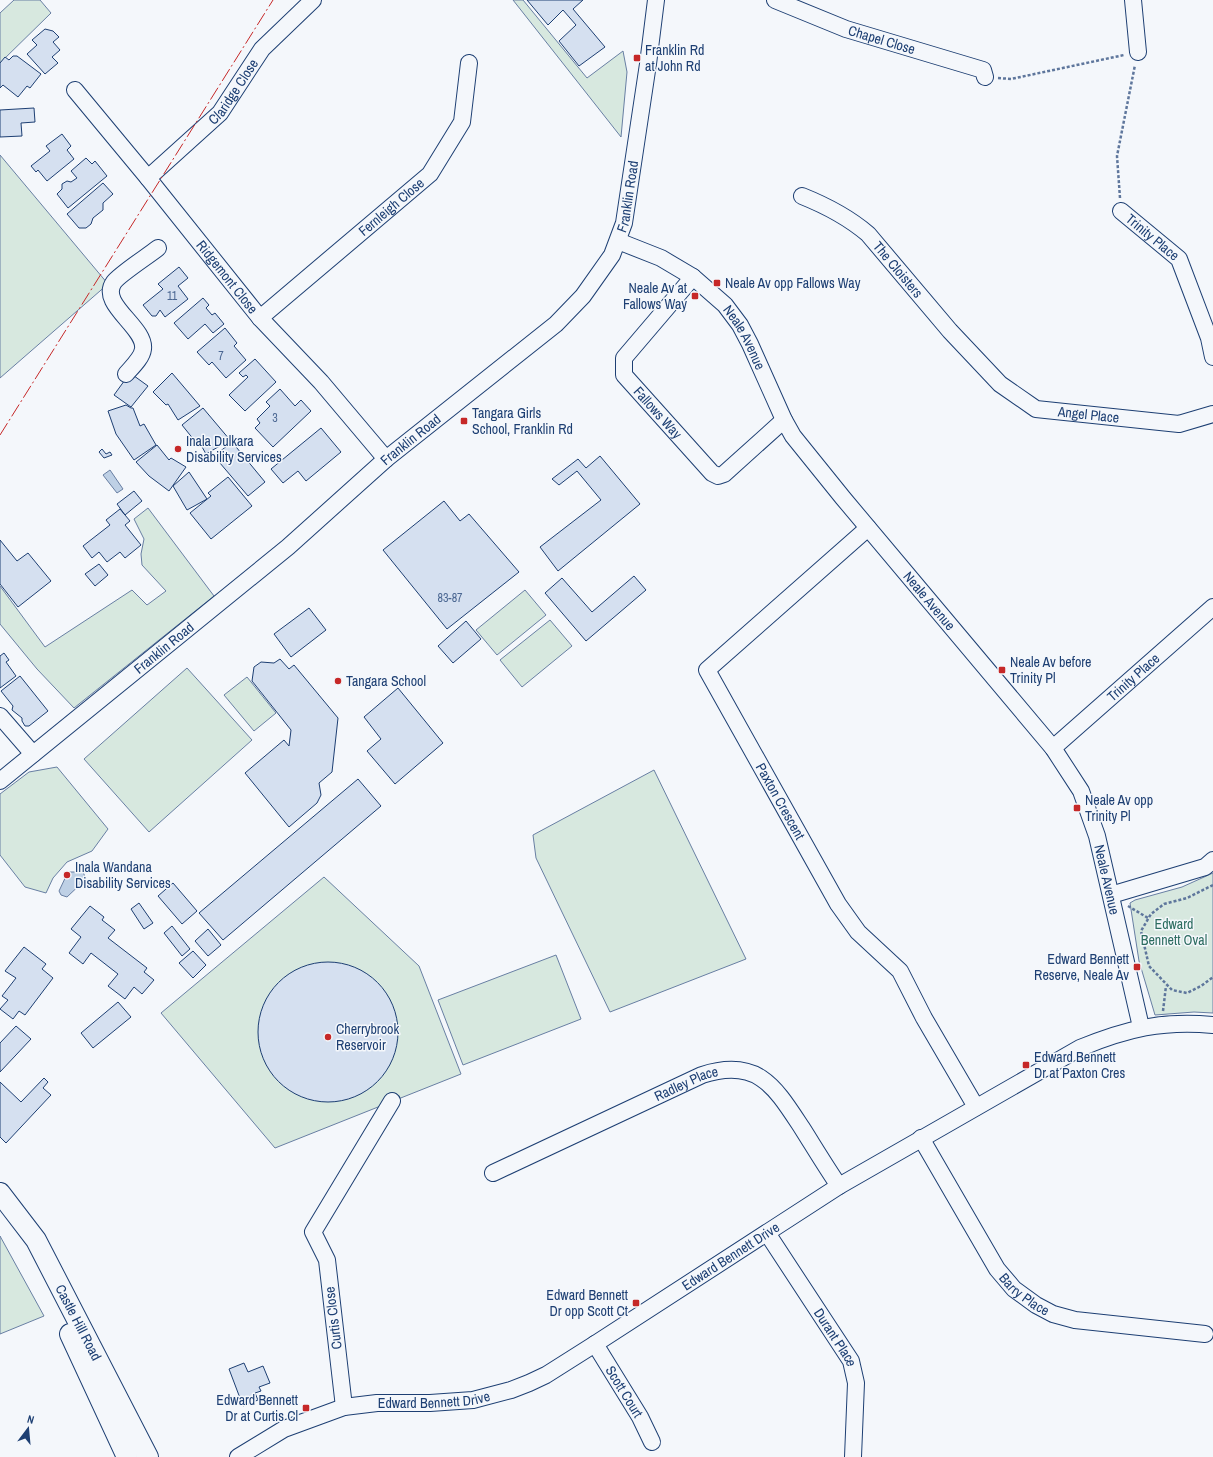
<svg xmlns="http://www.w3.org/2000/svg" width="1213" height="1457" font-family="'Archivo Narrow',sans-serif">
<style>
.green{fill:#d7e8df;stroke:#687fa3}
.water{fill:#bed0e5;stroke:#687fa3}
.building{fill:#d5e0f0;stroke:#1d3f73}
.lines{fill:none;stroke-linecap:round;stroke-linejoin:round}
.minor-casing{stroke:#1d3f73;stroke-width:18}
.major-casing{stroke:#1d3f73;stroke-width:22}
.path{stroke:#5e769c;stroke-width:2.5;stroke-dasharray:3 2;stroke-linecap:butt}
.minor{stroke:#f4f7fb;stroke-width:16}
.major{stroke:#f4f7fb;stroke-width:20}
.power{stroke:#c62828;stroke-width:1;stroke-dasharray:14 3 2 3;stroke-linecap:butt}
.poi-dot{fill:#c62828;stroke:#f4f7fb;stroke-width:1.5}
.labels{text-anchor:middle;stroke-width:3;stroke-linejoin:round;paint-order:stroke}
.number-label{font-size:12px;fill:#4b6792}
.street-label{font-size:14px;fill:#1d3f73;stroke:#f4f7fb}
.poi-label{font-size:14px;fill:#1d3f73;stroke:#f4f7fb;text-anchor:start}
.park-label{font-size:14px;fill:#2c6c60;stroke:#f4f7fb}
</style>
<rect width="100%" height="100%" fill="#f4f7fb"/>
<path class="green" d="M14,0H40L51,13L0,63V13Z
M513,0H523L587,78L623,51L627,72L621,137Z
M0,155L108,284L0,378Z
M148,508L214,596L74,708L37,669L0,624V586L45,647L132,590L147,605L166,591L142,565L141,554L144,539L134,519Z
M525,590L546,615L497,655L476,630Z
M550,620L572,646L522,687L500,660Z
M187,668L252,740L149,832L84,759Z
M247,677L276,713L254,731L224,695Z
M57,767L108,829L92,851L67,862L53,878L46,893L25,887L0,855V794L29,772Z
M654,770L746,959L610,1012L536,858L533,835Z
M1213,873V1013L1194,1012L1155,1015L1139,961L1130,903L1135,900L1182,887Z
M324,877L419,966L461,1074L275,1148L161,1013Z
M556,955L581,1019L463,1065L438,1000Z
M0,1236L44,1316L0,1334Z"/>
<path class="water" d="M110,470L123,489L117,493L103,475Z
M68,872H83L86,879L67,897L61,895L59,891Z"/>
<path class="building" d="M527,0H583L573,9L605,47L579,66L559,41L576,25L563,10L548,25Z
M45,29L53,31L59,37L53,42L60,50L52,57L58,63L45,74L27,54L37,45L32,40Z
M13,56H17L41,74L30,88L27,86L18,97L3,85L0,88V63L5,57L9,60Z
M34,108L35,122L21,123L22,136L0,137V110Z
M62,134L71,146L67,150L74,159L47,181L38,170L36,172L31,166L50,151L46,146Z
M86,158L92,164L95,161L107,176L68,208L57,194L62,189V184L67,181L71,182L77,178L71,171Z
M103,183L113,194L103,203V210L93,218L91,224L86,228H79L67,214Z
M179,267L188,278L178,286L188,299L165,317L160,310L156,316H152L143,305L163,289L158,284Z
M203,298L209,305L206,308L212,315L215,313L224,324L213,333L205,324L188,339L174,323Z
M225,328L237,343L234,346L246,360L226,378L212,362L209,365L197,352Z
M255,359L276,382L245,411L229,395L248,377L246,375L243,377L239,373Z
M130,373L148,386L131,407L114,395Z
M172,373L200,406L178,420L168,404L166,405L153,392Z
M280,389L295,406L301,400L311,411L273,447L255,428L260,423L257,419L270,406L266,402Z
M126,405L131,408H133L140,426L144,424L156,445L134,460L116,434L108,411Z
M203,408L230,440L206,454L197,438L194,440L182,425Z
M321,428L341,452L306,481L298,471L283,483L271,469Z
M232,442L265,482L248,496L214,456Z
M157,445L169,460L171,458L186,467L169,491L149,476L136,462Z
M102,449L106,454L110,452L112,455L104,458L99,452Z
M600,456L640,504L558,571L540,547L601,500L577,471L559,485L552,479L578,459L586,468Z
M189,472L207,499L187,510L173,486Z
M228,477L252,506L211,539L190,513L211,496L208,493Z
M134,491L142,501L125,515L117,504Z
M444,501L460,521L469,514L519,572L447,629L383,550Z
M120,509L130,521L125,525L141,545L125,558L120,552L107,562L99,552L92,558L83,546L110,525L106,520Z
M0,540L17,561L28,553L51,581L18,607L0,584Z
M99,564L108,575L95,586L85,574Z
M634,576L646,590L586,641L545,593L562,578L592,612Z
M309,608L326,630L291,657L274,634Z
M466,621L481,639L453,663L438,646Z
M4,653L9,660L6,662L16,676L0,688V656Z
M280,659L289,669L294,665L338,718L332,772L319,783L321,795L317,803L289,827L245,773L284,740L289,746L291,730L252,681L254,667L261,662L274,663Z
M20,676L48,711L29,726H25L22,721V718L12,710L13,706L1,691Z
M398,688L443,743L395,784L367,751L381,739L364,717Z
M358,779L381,806L223,940L199,913Z
M173,883L197,911L182,924L158,896Z
M139,903L153,923L144,929L131,909Z
M90,906L104,917L102,920L115,930L108,938L147,968L144,972L154,980L142,994L134,987L125,999L108,986L118,974L91,953L83,964L69,953L81,937L71,929Z
M172,926L190,949L182,956L164,933Z
M208,929L221,945L208,956L195,941Z
M24,947L46,964L42,969L53,978L25,1015L19,1011L13,1019L0,1009L8,1000L2,996L16,978L5,971Z
M193,951L206,965L193,978L179,963Z
M258 1032a70 70 0 1 1 140 0a70 70 0 1 1-140 0Z
M118,1002L131,1017L93,1048L81,1033Z
M16,1026L31,1039L0,1072V1043Z
M44,1078L48,1082L43,1088L51,1095L6,1143L0,1137V1082L21,1102Z
M244,1363L248,1372L263,1366L270,1383L259,1387L261,1391L255,1393L258,1400L243,1406L229,1369Z"/>
<g class="lines">
<defs>
<g id="minor">
<path id="s1" d="M775,0L846,29L983,70L985,77"/>
<path d="M1133,0L1138,52"/>
<path id="s2" d="M75,90L148,178L260,318L321,382L386,459"/>
<path id="s3" d="M148,178L220,113L262,49L313,0"/>
<path id="s4" d="M802,196C827,206 848,217 868,234L950,331L1000,384L1036,409L1179,424L1213,414"/>
<path id="s5" d="M1121,211L1179,259L1209,338L1213,357"/>
<path id="s6" d="M618,241L661,258L693,277L725,305L740,325L750,344L784,420L793,436L843,498L1053,748L1081,791L1097,836L1141,1027"/>
<path id="s7" d="M693,277L624,358V375L712,473L718,476L724,474L784,420"/>
<path id="s8" d="M260,318L430,174L462,122L469,63"/>
<path d="M126,374C132,367 142,358 143,349C146,327 98,304 114,282C120,274 148,256 158,248"/>
<path id="s9" d="M868,528L707,670L838,904L858,932L900,971L924,1018L976,1107"/>
<path d="M0,716L33,754"/>
<path id="s10" d="M1053,748L1213,607"/>
<path id="s11" d="M0,781L288,547L386,459L556,324L583,296L612,255L624,223L648,64L656,0"/>
<path d="M1111,895L1205,867L1213,860"/>
<path id="s12" d="M921,1138L997,1269L1014,1289L1036,1305L1053,1314L1075,1320L1205,1334"/>
<path id="s13" d="M493,1173L702,1075C758,1057 775,1087 802,1128C814,1147 826,1167 839,1186"/>
<path id="s14" d="M767,1233L851,1361L856,1383L853,1457"/>
<path id="s15" d="M595,1344L640,1417L652,1442"/>
<path d="M344,1407L327,1260L313,1232L392,1101"/>
<path id="s16" d="M238,1457L284,1429L344,1407L377,1403H430L473,1400L511,1390L529,1383L546,1375L595,1344L839,1186L1080,1048C1126,1029 1163,1020 1213,1025"/>
</g>
<g id="major">
<path id="s17" d="M0,1193L36,1240L148,1457"/>
<path d="M70,1334L127,1457"/>
</g>
</defs>
<use href="#minor" class="minor-casing"/>
<use href="#major" class="major-casing"/>
<path class="path" d="M998,78L1011,79L1124,55
M1120,198L1117,156L1135,65
M1213,885L1187,898L1164,904L1151,914L1141,931L1149,966L1172,990L1187,993L1201,986L1213,977
M1128,906L1148,918
M1163,1011L1166,986"/>
<use href="#minor" class="minor"/>
<use href="#major" class="major"/>
<path class="power" d="M0,435L273,0"/>
</g>
<g class="poi-dot">
<rect x="633" y="54" width="8" height="8" rx="2"/>
<rect x="713" y="279" width="8" height="8" rx="2"/>
<rect x="691" y="292" width="8" height="8" rx="2"/>
<rect x="460" y="417" width="8" height="8" rx="2"/>
<circle cx="178" cy="449" r="4"/>
<rect x="998" y="666" width="8" height="8" rx="2"/>
<circle cx="338" cy="681" r="4"/>
<rect x="1073" y="804" width="8" height="8" rx="2"/>
<circle cx="67" cy="875" r="4"/>
<rect x="1133" y="963" width="8" height="8" rx="2"/>
<circle cx="328" cy="1037" r="4"/>
<rect x="1022" y="1061" width="8" height="8" rx="2"/>
<rect x="632" y="1299" width="8" height="8" rx="2"/>
<rect x="302" y="1404" width="8" height="8" rx="2"/>
</g>
<g class="labels">
<g class="number-label">
<text x="172" y="300">11</text>
<text x="221" y="360">7</text>
<text x="275" y="422">3</text>
<text x="450" y="602">83-87</text>
</g>
<g class="street-label">
<text dy="5" stroke="none"><textPath href="#s1" startOffset="114">Chapel Close</textPath></text>
<text dy="5" stroke="none"><textPath href="#s3" startOffset="122">Claridge Close</textPath></text>
<text dy="5" stroke="none"><textPath href="#s11" startOffset="870">Franklin Road</textPath></text>
<text dy="5" stroke="none"><textPath href="#s8" startOffset="172">Fernleigh Close</textPath></text>
<text dy="5" stroke="none"><textPath href="#s5" startOffset="41">Trinity Place</textPath></text>
<text dy="5" stroke="none"><textPath href="#s4" startOffset="123">The Cloisters</textPath></text>
<text dy="5" stroke="none"><textPath href="#s2" startOffset="241">Ridgemont Close</textPath></text>
<text dy="5" stroke="none"><textPath href="#s6" startOffset="164">Neale Avenue</textPath></text>
<text dy="5" stroke="none"><textPath href="#s7" startOffset="174">Fallows Way</textPath></text>
<text dy="5" stroke="none"><textPath href="#s4" startOffset="373">Angel Place</textPath></text>
<text dy="5" stroke="none"><textPath href="#s11" startOffset="534">Franklin Road</textPath></text>
<text dy="5" stroke="none"><textPath href="#s6" startOffset="488">Neale Avenue</textPath></text>
<text dy="5" stroke="none"><textPath href="#s11" startOffset="211">Franklin Road</textPath></text>
<text dy="5" stroke="none"><textPath href="#s10" startOffset="107">Trinity Place</textPath></text>
<text dy="5" stroke="none"><textPath href="#s9" startOffset="365">Paxton Crescent</textPath></text>
<text dy="5" stroke="none"><textPath href="#s6" startOffset="824">Neale Avenue</textPath></text>
<text dy="5" stroke="none"><textPath href="#s13" startOffset="213">Radley Place</textPath></text>
<text dy="5" stroke="none"><textPath href="#s16" startOffset="544">Edward Bennett Drive</textPath></text>
<text dy="5" stroke="none"><textPath href="#s12" startOffset="189">Barry Place</textPath></text>
<text transform="translate(333 1318) rotate(-97)" y="5">Curtis Close</text>
<text dy="5" stroke="none"><textPath href="#s17" startOffset="152">Castle Hill Road</textPath></text>
<text dy="5" stroke="none"><textPath href="#s14" startOffset="125">Durant Place</textPath></text>
<text dy="5" stroke="none"><textPath href="#s15" startOffset="56">Scott Court</textPath></text>
<text dy="5" stroke="none"><textPath href="#s16" startOffset="208">Edward Bennett Drive</textPath></text>
</g>
<g class="poi-label">
<text x="645" y="55">Franklin Rd<tspan x="645" dy="16">at John Rd</tspan></text>
<text x="725" y="288">Neale Av opp Fallows Way</text>
<text x="687" y="293" text-anchor="end">Neale Av at<tspan x="687" dy="16">Fallows Way</tspan></text>
<text x="472" y="418">Tangara Girls<tspan x="472" dy="16">School, Franklin Rd</tspan></text>
<text x="186" y="446">Inala Dulkara<tspan x="186" dy="16">Disability Services</tspan></text>
<text x="1010" y="667">Neale Av before<tspan x="1010" dy="16">Trinity Pl</tspan></text>
<text x="346" y="686">Tangara School</text>
<text x="1085" y="805">Neale Av opp<tspan x="1085" dy="16">Trinity Pl</tspan></text>
<text x="75" y="872">Inala Wandana<tspan x="75" dy="16">Disability Services</tspan></text>
<text x="1129" y="964" text-anchor="end">Edward Bennett<tspan x="1129" dy="16">Reserve, Neale Av</tspan></text>
<text x="336" y="1034">Cherrybrook<tspan x="336" dy="16">Reservoir</tspan></text>
<text x="1034" y="1062">Edward Bennett<tspan x="1034" dy="16">Dr at Paxton Cres</tspan></text>
<text x="628" y="1300" text-anchor="end">Edward Bennett<tspan x="628" dy="16">Dr opp Scott Ct</tspan></text>
<text x="298" y="1405" text-anchor="end">Edward Bennett<tspan x="298" dy="16">Dr at Curtis Cl</tspan></text>
</g>
<g class="park-label">
<text x="1174" y="929">Edward<tspan x="1174" dy="16">Bennett Oval</tspan></text>
</g>
</g>
<g transform="translate(28 1429) rotate(16)" stroke="#f4f7fb" stroke-width="3" paint-order="stroke">
<path d="M0-3L7 15L0 10L-7 15Z" fill="#1d3f73"/>
<text y="-6" font-size="11" font-weight="bold" text-anchor="middle" fill="#1d3f73">N</text>
</g>
</svg>
